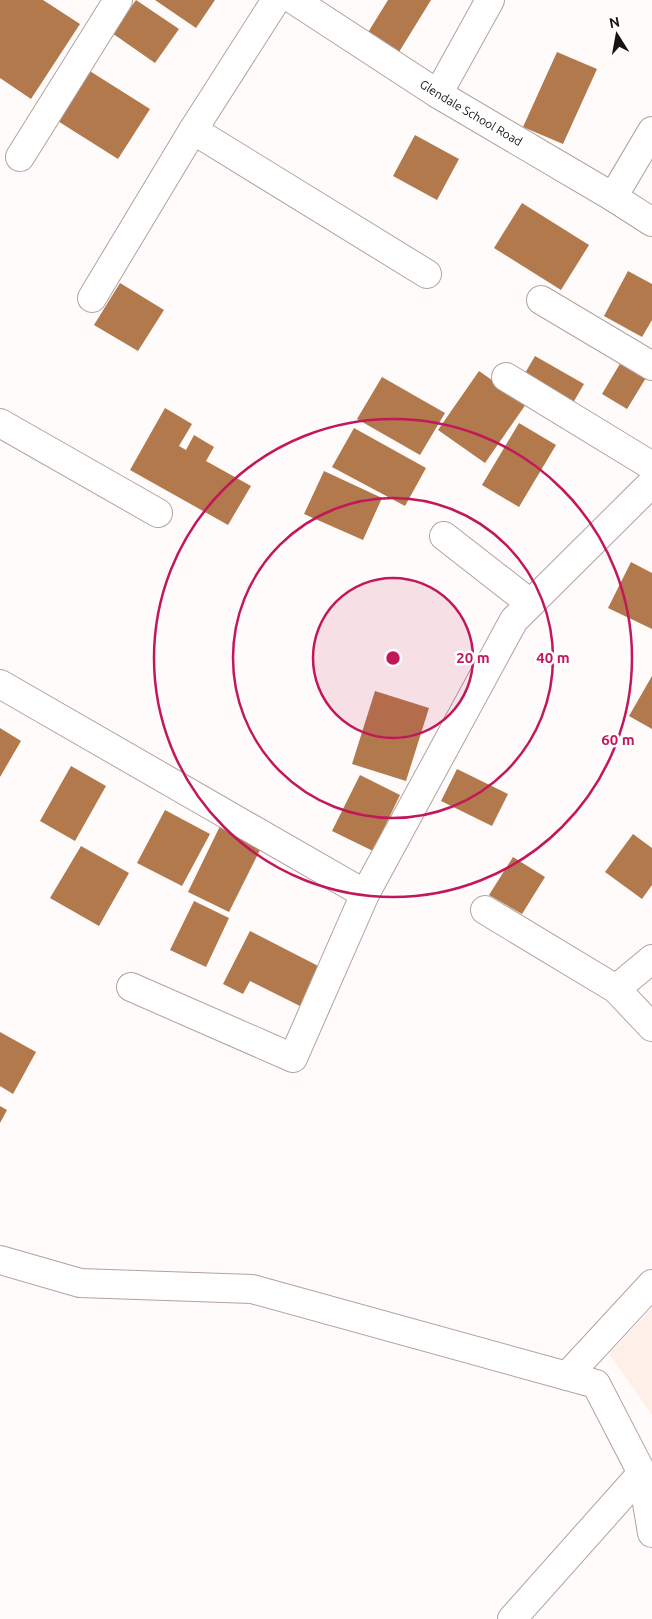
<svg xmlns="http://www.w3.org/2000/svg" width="652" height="1619" font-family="Ubuntu,sans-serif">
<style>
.built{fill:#feefe9}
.building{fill:#b1794c}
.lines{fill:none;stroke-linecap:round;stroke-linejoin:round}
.minor-casing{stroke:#b2a29c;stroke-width:30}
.minor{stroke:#fff;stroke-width:28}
.ring{fill:none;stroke:#c2185b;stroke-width:2.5}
.labels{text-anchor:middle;stroke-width:5;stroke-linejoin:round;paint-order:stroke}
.street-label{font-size:12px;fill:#181310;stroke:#fff}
.centre{fill:#c2185b;stroke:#fff;stroke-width:2.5}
.ring-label{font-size:15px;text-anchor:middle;font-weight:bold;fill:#c2185b;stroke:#fff;stroke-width:5;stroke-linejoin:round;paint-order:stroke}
</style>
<rect width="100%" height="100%" fill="#fefbfa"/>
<path class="built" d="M652,1308V1415L609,1354Z"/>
<path class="building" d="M0,0H43L80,24L31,99L0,78Z
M136,0L179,29L155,63L112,33Z
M155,0H215L196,28Z
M388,0H431L399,52L367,34Z
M557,52L597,69L563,144L523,127Z
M85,68L150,109L118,159L53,118Z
M415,135L459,159L437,200L393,176Z
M522,203L589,245L561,290L494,248Z
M628,271L652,284V320L642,337L604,316Z
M120,283L164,310L138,351L94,325Z
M627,352L652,368L627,409L602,394Z
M535,356L584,384L570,408L521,380Z
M479,371L526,404L485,463L438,430Z
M382,377L445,413L420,455L357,419Z
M165,408L192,424L179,446L186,450L194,435L214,447L206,461L251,486L228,525L130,470Z
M519,423L556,445L519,507L482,485Z
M354,428L426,468L405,506L332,467Z
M324,471L382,498L363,540L304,514Z
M631,562L652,573V629L608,608Z
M652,676V729L629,716Z
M375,691L429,708L406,781L352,764Z
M0,728L21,741L0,777Z
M71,766L106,786L75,841L40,821Z
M457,769L508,794L492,826L441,801Z
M360,775L400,795L373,851L332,831Z
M165,810L210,834L182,886L137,863Z
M222,822L264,842L229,912L188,892Z
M633,834L652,848V885L642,899L605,872Z
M81,846L129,873L99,926L50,898Z
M513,857L545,877L522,914L489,895Z
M194,901L229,918L206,967L170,950Z
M250,931L326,970L306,1009L250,981L243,994L223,984Z
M0,1032L36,1052L13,1094L0,1086Z
M0,1106L7,1110L0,1123Z"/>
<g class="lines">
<defs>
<g id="minor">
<path id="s1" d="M294,0L438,94L613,197L652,222"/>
<path d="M438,94L490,0"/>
<path d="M193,130L427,274"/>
<path d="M20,157L118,0"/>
<path d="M613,197L652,131"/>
<path d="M92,298L193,130L276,0"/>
<path d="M541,300L652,366"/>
<path d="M506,377L652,466"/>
<path d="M0,423L158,513"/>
<path d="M444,536L530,603"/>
<path d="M0,684L365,894"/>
<path d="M485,910L616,989L652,1027"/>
<path d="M131,987L293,1058L365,894L514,620L652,483"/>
<path d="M616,989L652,959"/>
<path d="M0,1260L80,1283L252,1289L596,1384L642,1473L652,1533"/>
<path d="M567,1376L652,1284"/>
<path d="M512,1619L642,1473"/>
</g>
</defs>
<use href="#minor" class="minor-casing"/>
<use href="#minor" class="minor"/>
</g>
<circle cx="393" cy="658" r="80" fill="#c2185b" fill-opacity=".12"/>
<g class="ring">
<circle cx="393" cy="658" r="80"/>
<circle cx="393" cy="658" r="160"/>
<circle cx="393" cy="658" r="239"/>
</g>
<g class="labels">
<g class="street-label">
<text dy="4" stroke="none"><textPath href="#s1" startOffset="210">Glendale School Road</textPath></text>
</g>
</g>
<circle cx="393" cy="658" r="8" class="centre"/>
<g class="ring-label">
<text x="473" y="663">20 m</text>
<text x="553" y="663">40 m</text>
<text x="618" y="745">60 m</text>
</g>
<g transform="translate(617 35) rotate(349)" stroke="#ffffff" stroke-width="4" paint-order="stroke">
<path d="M0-4L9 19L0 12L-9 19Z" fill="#181310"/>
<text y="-8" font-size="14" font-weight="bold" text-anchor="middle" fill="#181310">N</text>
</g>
</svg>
